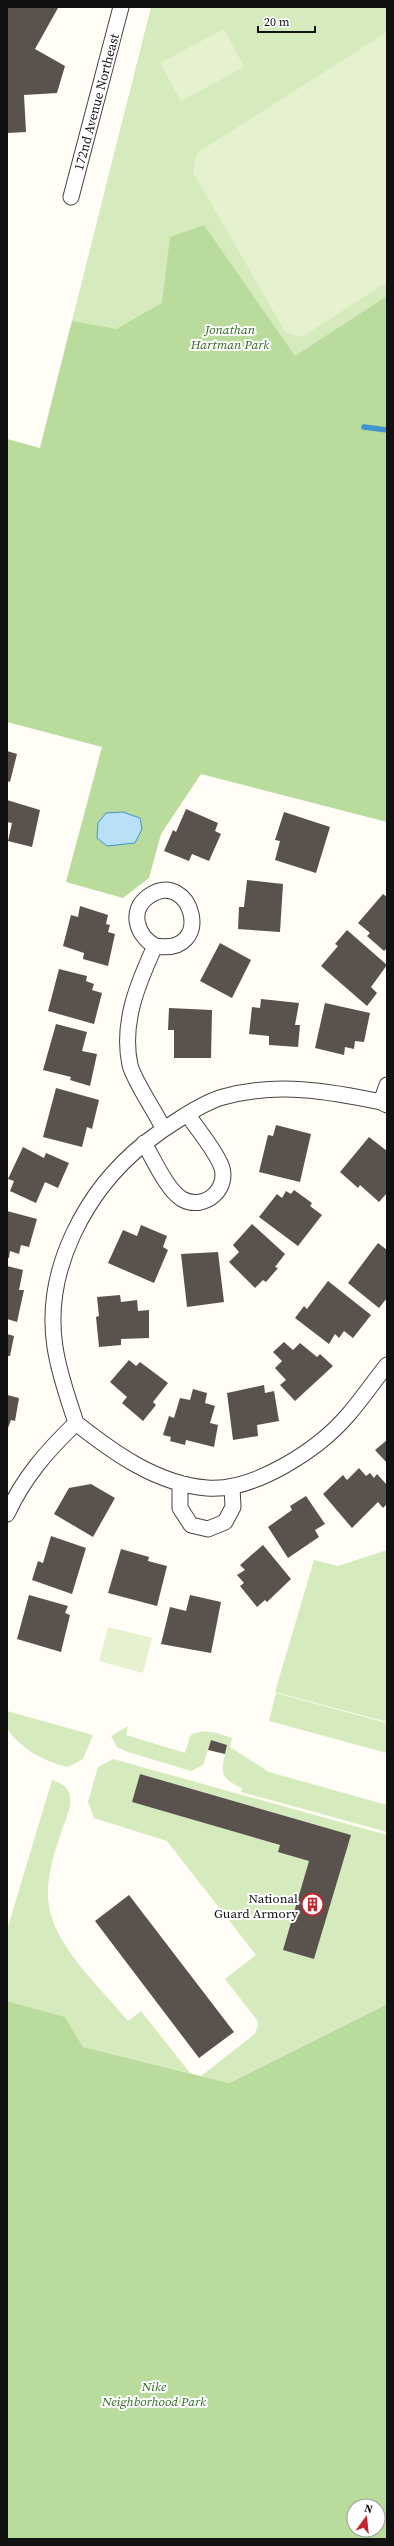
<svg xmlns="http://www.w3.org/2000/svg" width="394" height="2546" font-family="'Source Serif 4',serif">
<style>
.green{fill:#d5ebbd;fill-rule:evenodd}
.forest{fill:#b9dc9c;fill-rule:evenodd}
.pitch{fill:#e6f2cf}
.water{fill:#b9e0f7;stroke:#3f96cf}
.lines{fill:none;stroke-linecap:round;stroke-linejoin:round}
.stream{stroke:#3f96cf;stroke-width:5.5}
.building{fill:#5a524d}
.minor-casing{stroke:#444;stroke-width:17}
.minor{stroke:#fff;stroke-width:15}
.labels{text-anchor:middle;stroke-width:4;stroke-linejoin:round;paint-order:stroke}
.street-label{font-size:13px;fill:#111;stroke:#fff}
.park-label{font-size:13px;font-style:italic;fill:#2f6b1f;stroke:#fff}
.poi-label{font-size:13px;fill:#111;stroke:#fff;text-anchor:end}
</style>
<rect width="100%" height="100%" fill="#fffdf5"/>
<path class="green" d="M151,7H387V542L40,448L7,439L40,448Z
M387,1550V1722L275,1692L314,1560L338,1566Z
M276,1693L387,1723V1753L269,1721Z
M7,1711L93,1735L83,1759L68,1767C44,1762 22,1749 7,1729Z
M128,1726L126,1735L185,1753L190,1736C204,1727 218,1734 232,1738L230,1747L269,1772L387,1805V1832L241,1792L242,1788C215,1776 223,1769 227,1745L211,1740L203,1765L191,1771L125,1751L117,1747L111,1736Z
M113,1759L387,1835V2004L229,2083L201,2076L255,2034L258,2025L257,2020L225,1979L256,1955L167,1841L94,1818L88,1802L98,1767ZM140,1774L350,1835L314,1959L284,1950L309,1861L280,1845L132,1802Z
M52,1780C61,1783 69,1787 70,1797C72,1809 64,1822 61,1833C54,1853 47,1876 48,1898C50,1943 101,1988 128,2021L141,2011L190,2073L83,2047L65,2017L7,2001V1930Z"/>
<path class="forest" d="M204,225L295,356L387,296V822L201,774L161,834L149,878L123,898L66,882L102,747L7,722V439L40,448L72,321L116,329L162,303L170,237Z
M7,2001L65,2017L83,2047L229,2083L387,2004V2539H7ZM354,2506H378V2530H354Z"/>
<path class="pitch" d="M224,29L244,67L181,101L160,63Z
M387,32V282L302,337L286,333L193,172L197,153Z
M108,1627L152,1638L143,1673L99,1661Z"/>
<path class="water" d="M123,812L140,818L142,829L135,843L107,846L97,838L98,823L106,813Z"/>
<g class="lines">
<path class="stream" d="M364,427L387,430"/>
</g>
<path class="building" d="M7,7L58,8L35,49L65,66L57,93L24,95L26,132L7,133Z
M7,751L17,754L10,782L7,781Z
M7,800L40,810L32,847L8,841L12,823L7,822Z
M186,809L218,823L215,831L221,834L209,861L192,854L189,861L164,851L173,830L176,832Z
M284,812L330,827L316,873L275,860L280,841L275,840Z
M247,880L283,884L280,932L238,929L239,907H244Z
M383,894L387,897V948L384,951L367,936L370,933L358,923Z
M80,906L108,915L106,924L110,925L108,932L115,934L108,966L83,959L84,953L63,946L71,915L78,917Z
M347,930L387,965L371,987L377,993L367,1006L321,966L338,946L335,944Z
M220,943L251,960L232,998L200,981Z
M59,969L87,976L86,981L94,984L92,990L102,993L94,1024L48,1011Z
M261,999L299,1003L295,1025H300L298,1047L269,1045V1036L249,1034L252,1007L260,1008Z
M325,1003L370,1013L364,1042L355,1041L354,1049L345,1047L344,1055L315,1048Z
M169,1008L212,1010L211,1058H174V1030H168Z
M56,1024L87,1032L82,1051L97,1054L90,1086L70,1080L71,1077L43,1070Z
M56,1088L99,1100L92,1129L87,1127L82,1147L43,1137Z
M276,1125L311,1134L300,1182L259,1172L268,1135L273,1136Z
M369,1137L387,1151V1193L379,1202L360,1185L358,1188L340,1172Z
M23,1147L44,1158L46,1153L69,1163L58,1188L45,1182L36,1203L10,1191L14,1181L8,1179Z
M294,1190L312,1203L310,1206L322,1215L298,1246L259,1217L277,1194L282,1198L286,1191L291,1194Z
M7,1211L37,1219L29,1247L21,1245L19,1254L10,1251L9,1258H7Z
M252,1224L285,1254L275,1267L278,1268L266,1282L263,1280L255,1288L229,1262L239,1252L233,1245Z
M141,1225L167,1236L163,1247L168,1250L154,1283L108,1263L123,1230L137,1236Z
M378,1243L387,1250V1298L379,1308L348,1283Z
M218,1252L224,1302L187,1307L181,1254Z
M7,1266L23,1270L19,1290H24L17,1322L7,1319Z
M328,1281L371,1315L353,1338L344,1331L339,1338L335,1334L329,1344L295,1318L304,1306L307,1309Z
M120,1295L121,1302L137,1300L138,1311L149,1310V1338L121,1339V1345L99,1347L96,1317L99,1316L97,1297Z
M7,1334L14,1336L10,1356H7Z
M284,1342L293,1350L300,1343L317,1357L320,1354L333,1366L295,1401L280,1385L286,1380L275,1368L282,1361L273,1352Z
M129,1360L136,1366L140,1362L168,1383L153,1402L156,1405L143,1421L122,1403L127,1397L110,1382Z
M264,1385L265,1393L274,1391L279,1421L257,1425L258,1436L233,1440L227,1393Z
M193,1389L207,1393L205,1403L215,1406L210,1423L218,1425L214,1447L186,1440L185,1445L170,1441L171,1437L163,1435L169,1416L174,1418L180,1398L190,1400Z
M7,1395L19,1398L15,1421L11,1420L8,1428Z
M387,1440V1463L375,1450Z
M359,1468L366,1476L370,1473L374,1478L377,1474L387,1485V1504L383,1508L378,1502L352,1528L323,1494L343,1475L347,1480Z
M91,1484L115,1498L93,1537L54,1514L69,1488Z
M306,1496L325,1524L315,1530L319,1537L288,1558L268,1527L292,1510L290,1506Z
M51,1536L86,1548L72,1594L32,1580L38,1561L43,1563Z
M263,1545L291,1579L267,1602L265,1600L257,1607L240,1586L244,1583L237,1575L245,1570L240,1565Z
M121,1549L149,1557L148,1561L167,1566L157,1606L108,1593Z
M29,1595L68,1606L65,1613L70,1615L61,1652L17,1639Z
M190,1595L221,1602L211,1653L161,1644L170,1607L186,1611Z
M211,1740L227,1745L225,1754L208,1750Z
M140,1774L351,1835L314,1959L283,1950L309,1861L278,1852L280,1845L132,1802Z
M129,1895L234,2032L199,2058L95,1921Z"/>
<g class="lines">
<defs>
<path id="minor" d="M71,197L121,7
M155,946C137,936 128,910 149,896C191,867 217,956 155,946C138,983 121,1023 130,1065C134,1081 155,1111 163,1128
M381,1102L387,1085
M144,1143C153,1158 167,1190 182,1199C205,1212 232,1187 220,1163C212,1146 198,1130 188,1115
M76,1423C68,1398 59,1374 55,1347C43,1270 86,1190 145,1143C163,1129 201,1103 223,1097C276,1082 329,1091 381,1102L387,1105
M76,1423C114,1453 157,1484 207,1488C254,1492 319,1449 348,1415C362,1399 374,1381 387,1365
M180,1483V1508L191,1525L208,1529L225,1522L233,1507L232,1487
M7,1514C24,1477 47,1451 76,1423"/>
</defs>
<use href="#minor" class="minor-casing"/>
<use href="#minor" class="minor"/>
</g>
<defs>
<symbol id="building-ring" viewBox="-11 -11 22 22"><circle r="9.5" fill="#fff" stroke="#c4262e" stroke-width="1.5"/><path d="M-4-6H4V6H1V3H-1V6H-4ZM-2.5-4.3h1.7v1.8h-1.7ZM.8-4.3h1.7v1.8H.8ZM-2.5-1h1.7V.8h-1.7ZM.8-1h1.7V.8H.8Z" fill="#c4262e"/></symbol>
</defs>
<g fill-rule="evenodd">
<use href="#building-ring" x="300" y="1892" width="25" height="25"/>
</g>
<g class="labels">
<g class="street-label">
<text transform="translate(96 102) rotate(-75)" y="5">172nd Avenue Northeast</text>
</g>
<g class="park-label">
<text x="230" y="334">Jonathan<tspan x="230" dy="15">Hartman Park</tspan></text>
<text x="154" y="2391">Nike<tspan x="154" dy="15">Neighborhood Park</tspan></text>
</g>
<g class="poi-label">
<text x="298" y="1903">National<tspan x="298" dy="15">Guard Armory</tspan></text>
</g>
</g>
<rect width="394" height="2546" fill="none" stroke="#111111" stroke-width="16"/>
<g transform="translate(366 2518) rotate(15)"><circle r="19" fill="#ffffff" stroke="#a0a0a0"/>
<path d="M0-3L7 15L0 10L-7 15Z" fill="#c4262e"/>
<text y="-6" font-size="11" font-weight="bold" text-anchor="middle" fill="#111111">N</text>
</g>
<path d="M258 26v6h57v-6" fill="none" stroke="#111111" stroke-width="2"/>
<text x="264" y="26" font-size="12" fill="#111111" stroke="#ffffff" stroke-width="3" paint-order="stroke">20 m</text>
</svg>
